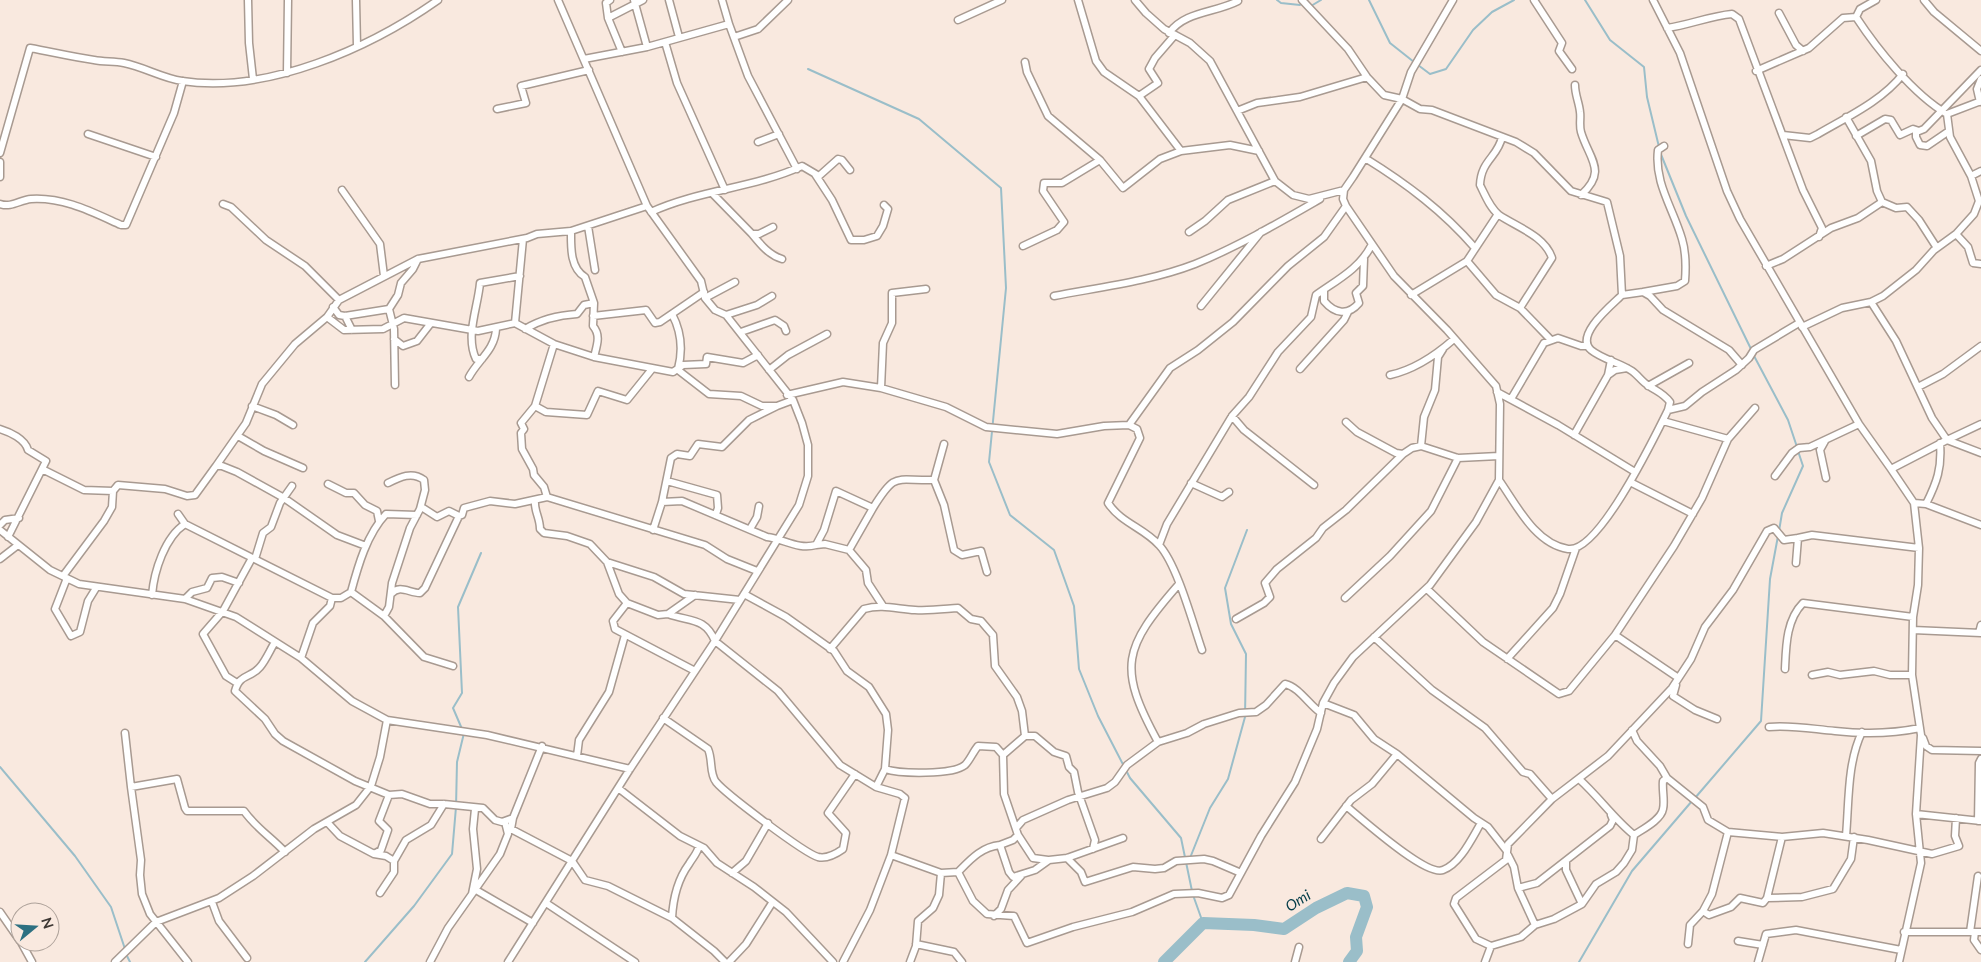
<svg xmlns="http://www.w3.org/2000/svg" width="1981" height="962" font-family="Lato,sans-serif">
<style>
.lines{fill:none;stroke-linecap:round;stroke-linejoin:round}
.stream{stroke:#9abec9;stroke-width:2}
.river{stroke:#9abec9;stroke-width:12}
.street-casing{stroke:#a89a91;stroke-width:9}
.street{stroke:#fff;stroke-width:6}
.labels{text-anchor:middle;stroke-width:5;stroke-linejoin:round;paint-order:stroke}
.water-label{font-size:15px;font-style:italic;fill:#033c48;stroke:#f9e9df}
</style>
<rect width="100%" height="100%" fill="#f9e9df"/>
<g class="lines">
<path class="stream" d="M1277,0L1281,3L1300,5
M1369,0L1390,43L1414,62
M1585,0L1610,40L1644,67L1647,97L1659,147
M1311,6L1321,0
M1418,65L1430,74L1446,69L1473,30L1492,12L1514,0
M808,69L919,119L1001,188L1006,288L989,462L1010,515L1054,550L1074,606L1079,669L1098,716L1130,778L1181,838L1192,891
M1660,152L1686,216L1751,349
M1753,354L1788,420L1797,447
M1779,531L1782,513L1803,466L1798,451
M462,729L453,708L462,693L458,607L481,553
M0,767L75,856L111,907L125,949
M1695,798L1761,721L1770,579L1778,536
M1190,858L1210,808L1228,779L1245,717L1246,654L1231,624L1225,588L1247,530
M1193,895L1203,923
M126,954L130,962
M365,962L414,906L452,854L456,807L457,762L464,733
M1579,962L1632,871L1692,801"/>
<path class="river" d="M1164,962L1203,923L1254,925L1284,929L1316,908L1347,893L1364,896L1367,907L1356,937L1357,951L1349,962"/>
<defs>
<path id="street" d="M248,0L249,43L253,79
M356,0L357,46
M610,0L606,3L608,18L622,52
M634,0L647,47
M669,0L679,37
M722,0L729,24
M1078,0L1096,61L1104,72L1139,96L1181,151L1230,145L1259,151
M1135,0L1146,13L1164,29L1190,43L1210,61L1275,181L1293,195L1309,199L1344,190L1353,177L1402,99L1411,72L1453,0
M1302,0L1348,49L1367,77L1384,95L1402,99L1420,109L1432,110L1516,142L1534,153L1571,191L1607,202L1620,256L1622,295C1613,304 1574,335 1591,350C1602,359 1620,363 1632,371C1638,375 1642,382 1649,386C1658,392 1663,393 1670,402L1668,410C1655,436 1599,553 1568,549C1535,544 1516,504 1499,480
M1534,0L1562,43L1559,51L1572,69
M1653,0L1680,53L1727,191L1740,219L1859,424L1891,469L1947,440L1981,424
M1876,0L1860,9L1856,17C1877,49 1913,94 1947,114L1950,137L1971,176
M1924,0L1934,12L1981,51
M1779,13L1796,45L1803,51
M608,18L643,0
M958,20L1002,0
M1667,28C1689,25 1710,16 1732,14L1739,19L1803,190L1822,228L1819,237
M1169,33C1185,11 1215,13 1238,1
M734,37L758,29L788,0
M665,42L677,83L725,190
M584,59L647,47L729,24L748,76L797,169
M1025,62L1027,72L1048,116L1100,160
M1756,71L1809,48L1843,18L1856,17
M287,73L288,0
M1575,85C1575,95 1579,102 1580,112C1581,118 1579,125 1581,132C1589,159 1608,171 1581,195
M1139,96L1158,83L1149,69L1155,58L1174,36
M1980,102L1977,89L1981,79
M497,109L526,103L521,86L589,70
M1237,111L1257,103L1300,97L1367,77
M1947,114L1981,101
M1846,117L1871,161L1877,191L1882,202L1896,208L1907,207L1919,220L1937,248
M1916,131V137L1920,145L1927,146L1949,131
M88,134L156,157
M1783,135L1810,138L1818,134C1847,117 1882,101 1903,74
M1856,136L1885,119L1891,120L1900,135L1913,129L1919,131L1924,129L1981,70
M1502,137C1498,157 1481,160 1480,185C1485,195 1490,208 1499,215C1517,227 1545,236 1552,258L1520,308
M758,142L779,134
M0,153L30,48C52,52 73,57 94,60C104,62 114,61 124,63C144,67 162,78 182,81C267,94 370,48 438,0
M1365,158C1407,184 1443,211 1475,248
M0,162V177
M815,174L832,200L851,240H864L877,236L883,226L888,209L884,205
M342,190L380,244L384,276
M712,193L752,234H759L773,227
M0,204C11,208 20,200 31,199C64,197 92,212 121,225H126L174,113L183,81
M223,204L231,207L266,240L305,266L339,300
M651,212C699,190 754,188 802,166L819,176L838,159L842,160L850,170
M588,226L595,270
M571,231C571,247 570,268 585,277L594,303L593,326C601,335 597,345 594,357
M1189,232L1205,221L1228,200L1275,181
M752,234C761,245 769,255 782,259
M1956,234L1968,247L1973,263L1981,264
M1023,246L1057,230L1064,222L1043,191L1044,183H1062L1100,160L1123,188L1160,159L1181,151
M1467,261L1496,295L1520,308L1551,340
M1766,266L1783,259L1831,228L1858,218L1882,202
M1324,290V301C1335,314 1348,316 1359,303L1356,293L1363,286L1364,259
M1643,292L1677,286L1685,281C1686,268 1686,252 1682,239C1673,208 1654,183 1658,150L1664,146
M1411,295L1467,261L1498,214
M1622,295L1643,292L1650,296L1663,310L1729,350L1742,365
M1054,296C1101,287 1151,281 1195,264C1239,246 1280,222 1320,199
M705,298L735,282
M1871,302L1896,341L1932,418L1947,440L1981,453
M1201,306L1261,232
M333,307L339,315L345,316L389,309L398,295L401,283L413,269L418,259
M389,309L394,329L395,385
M672,314C681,331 683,350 678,369
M726,315L757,305L772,296
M345,316L352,330
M593,316L646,310L655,323L660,322L704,292
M327,317L344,330L383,329L404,318L478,331L515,323L554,344L594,357L673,372L683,365L706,364L707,357L743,363L758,355
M515,323L523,239
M1802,327L1842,308L1871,302L1883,296L1916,270L1934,250L1956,234L1974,214L1979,201L1971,176L1981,171
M525,329C540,320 560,315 577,314L584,305L594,303
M741,332L775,320L784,326L786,331
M394,339L403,346L417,341L431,323
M482,359H476C465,336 478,307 480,283L520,276
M1300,369L1344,320L1348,312
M678,370L709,394L741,396L762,406H777L793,400
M769,370L788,355L827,334
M1390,375C1413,370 1437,354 1454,339
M1608,375L1615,370L1627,368
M469,377C478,360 495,350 496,329
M1648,386L1689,363
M1918,387L1943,374L1981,346
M881,388L883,343L892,323V293L926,289
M1497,392L1558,425L1635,472
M787,395L843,382L881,388L946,407L986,427L1057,434L1104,426L1129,425L1137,429L1140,438L1108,503C1121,523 1144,528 1159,545C1177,564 1193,624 1202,650
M1511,399L1544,343L1558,338L1581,346H1588
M252,406L276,415L293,425
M535,406L546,412L587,415L598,391L627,400L652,369
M1668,410L1685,406L1702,392L1736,370L1749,358L1754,350L1799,323
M1232,416L1244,430L1314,485
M1663,421L1728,439
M1346,422L1357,432L1396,453L1403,454L1412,448L1421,446L1458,458L1499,456
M1129,425L1170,368L1198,350L1233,322L1288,266L1324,237L1346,206
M0,429C10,432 25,439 28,450L46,461L8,537
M1574,435L1608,375L1611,360
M238,436L264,451L303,468
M1825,441L1820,450L1826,478
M944,444L934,480L944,505L954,550L962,555L981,551L987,572
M1421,446L1424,417L1435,390L1438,357L1443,349
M216,466L246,423L262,384L295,344L327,317L339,300L418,259L527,238L537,234L571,231L647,206
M42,469L84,490L113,491
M1891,469L1914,503L1919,548L1918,585L1913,617L1912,675L1921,735L1916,814L1921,863L1899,962
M1775,476L1792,453L1799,448L1810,447L1859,424
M667,481L717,495L718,508L716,514
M1630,482L1693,514
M1191,483L1222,497L1229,492
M328,484L346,493H354L365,505L377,511L379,521
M547,497L544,487L534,475L533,469L522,449L521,433L524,429L521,423L535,406L554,344
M535,501C534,511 540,518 540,529L544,533L567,536L590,544L607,562L654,577L684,594L740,600
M662,502L671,458L677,454L690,456L698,444L722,447L749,420L777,406
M1914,503L1926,504L1981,525
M1926,504C1937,482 1942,468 1940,443
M420,509L423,508L437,517L449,511L459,516L462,515L464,508L490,501L515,504L547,497L705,545L727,559L757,571
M178,514L185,524L332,598H341L351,592
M417,515L386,514C367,534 358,566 351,592L384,616L424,657L453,666
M0,525L5,520L19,518
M750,529L757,517L759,506
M0,530L50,570L79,584L185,599L236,617L301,658L352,701L387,720L487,735L630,769
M653,530L662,502L682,501L767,537C784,539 798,550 816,545L824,530L836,491L873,508C896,471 895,481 934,480
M816,545L825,544L849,550L866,570L868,583L883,606
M1159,545L1167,524L1232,416L1249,397L1278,352L1311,317L1316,295C1337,280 1359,269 1371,246
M849,550L873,508
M0,559L18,545
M255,559L263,533L271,527L280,503L292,486
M607,562L619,594L627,603L658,615L668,614L695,595
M1796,563L1798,538L1812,535L1919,548
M63,576L104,521L112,507L113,491L118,485L165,489L187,496L195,495L216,466H222L237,472L284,498L337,535L366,546
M67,578L55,609L71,636L80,632L88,601L96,588
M1427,589L1483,642L1559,694L1569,691L1615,635L1674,546L1702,498L1728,439L1755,408
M391,594C400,584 409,593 420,593L425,588L459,516
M744,594L786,617L834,651L847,671L869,687L886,714L888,730L885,769L876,787
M152,595C154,571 165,537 185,524
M1345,598L1390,556L1431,511L1458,458
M185,599L192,592L207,588L212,578L222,577L239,583
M627,603L613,621L615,629L695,671
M668,614C690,622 705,617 715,641L778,691L840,765L876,787L900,794L905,798L891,855L941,873L958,872L973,901L987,914L1014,916L1027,943L1073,927L1132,912L1174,894L1198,893L1222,898L1229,895L1261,836L1295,782L1317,729L1323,703L1334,683L1353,657L1430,585L1476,522L1499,480L1500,404L1496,386L1447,330L1394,276L1346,206L1343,199L1344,190
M384,616L389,607L392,583L410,528L420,509L425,490L424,480C412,471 400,477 388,483
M1236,619L1264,603L1270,597L1265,583L1277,569L1316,538L1323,528L1346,510L1403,454
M1913,630L1981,633
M1979,633L1981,625
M1615,635L1677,677
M1374,637L1432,690L1485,728L1523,772L1530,774L1552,799
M275,642C270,650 266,660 260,667C250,679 240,673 235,691L265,719L275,734L283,741L355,781L389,795L402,794L430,804H444L483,808L495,820L502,822L513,818L542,746
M830,649L864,609C882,604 897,609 915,610C929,611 944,609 958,608L971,619L981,621L993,635L995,666L1017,697L1022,711L1025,736L1003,755
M301,658L313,623L330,606L332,598
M1507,659L1553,608L1560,594L1576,548
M1785,669C1786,647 1786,620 1803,603L1913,617
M1812,675L1828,672L1840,675L1874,671L1890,675H1912
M237,683L226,676L203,634L223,611L252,558
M1676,685L1673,696L1695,710L1717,719
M1323,703L1354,715L1374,739L1397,754L1474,818L1488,827L1506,850
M663,718L708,749C713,760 709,773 716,782C726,794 804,853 818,857C827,859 836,854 843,849L846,833L828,813L855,774
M1769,727C1792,725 1812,729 1835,731C1863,734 1891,734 1920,728
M1632,730L1637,741L1660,766L1667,778L1703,807L1708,820L1728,832L1782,837L1823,833L1868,840L1932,854L1959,846L1955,836L1956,818
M125,733L131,787L177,779L185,808L187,811H244C256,828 271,837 285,852
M1025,736H1035L1054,752L1066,756L1069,767L1074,772L1078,792L1095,840L1093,849
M1923,738L1926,746L1932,750L1981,751
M1158,742C1117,667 1123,648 1179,584
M577,756L579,740L609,692L625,635
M885,769C900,774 953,775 965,765C970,760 973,752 978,746L996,747L1003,755L1004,794L1018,835L1013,840L1000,845
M1579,779C1599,797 1614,819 1634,835
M131,787L141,860L140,875L142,894L150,914L188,962
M618,788L680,836L704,848L717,863L754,887L786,912L833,962
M1346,806C1361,818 1426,877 1443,870C1460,864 1472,838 1481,823
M1916,814L1981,821
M513,818L511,829L572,861L585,880L608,886L672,918
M1978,821L1979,763L1981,759
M327,822L340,836L374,854L381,850L388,830L379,821L389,795
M1016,828L1023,820L1068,800L1107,788L1115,782L1127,765L1158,742L1187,733L1204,724L1239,713L1256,712L1266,705L1285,684C1299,687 1309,705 1321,713
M1018,835L1033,858L1048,860
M1846,836C1849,803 1847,763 1862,732
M1321,839L1351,800L1372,784L1397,754
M699,846C697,854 693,857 689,864C678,879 673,899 672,918L714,951L725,962
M374,854L386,856L394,861V872L380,893
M1508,855L1514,867L1518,888L1535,925
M1067,858L1081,872L1085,882L1133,867L1155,869L1164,868L1176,861L1204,859L1213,861L1241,873
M394,861L406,840L431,825L444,804
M1566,862V870L1582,904
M958,872C970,860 981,847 1000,845L1009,872L1013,877L1035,870L1049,860L1067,858L1123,838
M732,873L746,861L768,823
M1518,888L1537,883L1610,826L1613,820L1611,815
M476,890L533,923
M472,894L500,854L508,834L505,822
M1767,898L1802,897L1833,889L1851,859L1854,837
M212,902L219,921L247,958
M546,903L635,962
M1703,911L1712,894L1728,832
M0,912L20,941
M994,916L1001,909L1008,890L1021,876
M1904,932H1981
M1970,932L1978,876
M1975,932L1974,940L1981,950
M1738,941L1763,945
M21,942L32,962
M916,944L954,952L962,962
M1688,944L1690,925L1703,911L1709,915L1731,907L1740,898L1763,903L1767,898L1782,837
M1491,946L1476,939L1454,904L1456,898L1506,860L1508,844L1552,799L1608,756L1672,688L1691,659L1705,627L1733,590L1767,531L1774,528L1784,540L1798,538
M115,962L156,922L219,898L253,876L314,829L356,805L371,786L380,757L387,720
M430,962L448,928L472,894L477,869L473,829L475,809
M508,962L630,769L715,641L799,505L808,476V445L802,423L793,400L726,315L715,310L705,298L701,281L647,206L558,0
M729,962L746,944L772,903
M843,962L870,910L891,855
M910,962L916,946L918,921L933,908L939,895L941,873
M1295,962L1299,947
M1485,962L1491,946L1521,937L1535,925L1554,919L1582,904L1596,884L1616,872L1624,863L1632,850L1634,835C1643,829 1661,820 1663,809C1665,801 1662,790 1663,781L1667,778
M1758,962L1766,934L1796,930L1901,950"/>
</defs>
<use href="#street" class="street-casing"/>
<use href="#street" class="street"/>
</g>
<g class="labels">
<g class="water-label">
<text transform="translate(1298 901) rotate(-32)" y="5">Omi</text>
</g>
</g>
<g transform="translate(35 927) rotate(72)"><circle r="24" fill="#f9e9df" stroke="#aea29a"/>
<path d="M0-4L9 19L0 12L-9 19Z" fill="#2d7081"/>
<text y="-8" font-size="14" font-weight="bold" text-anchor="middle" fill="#3d3733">N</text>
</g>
</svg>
